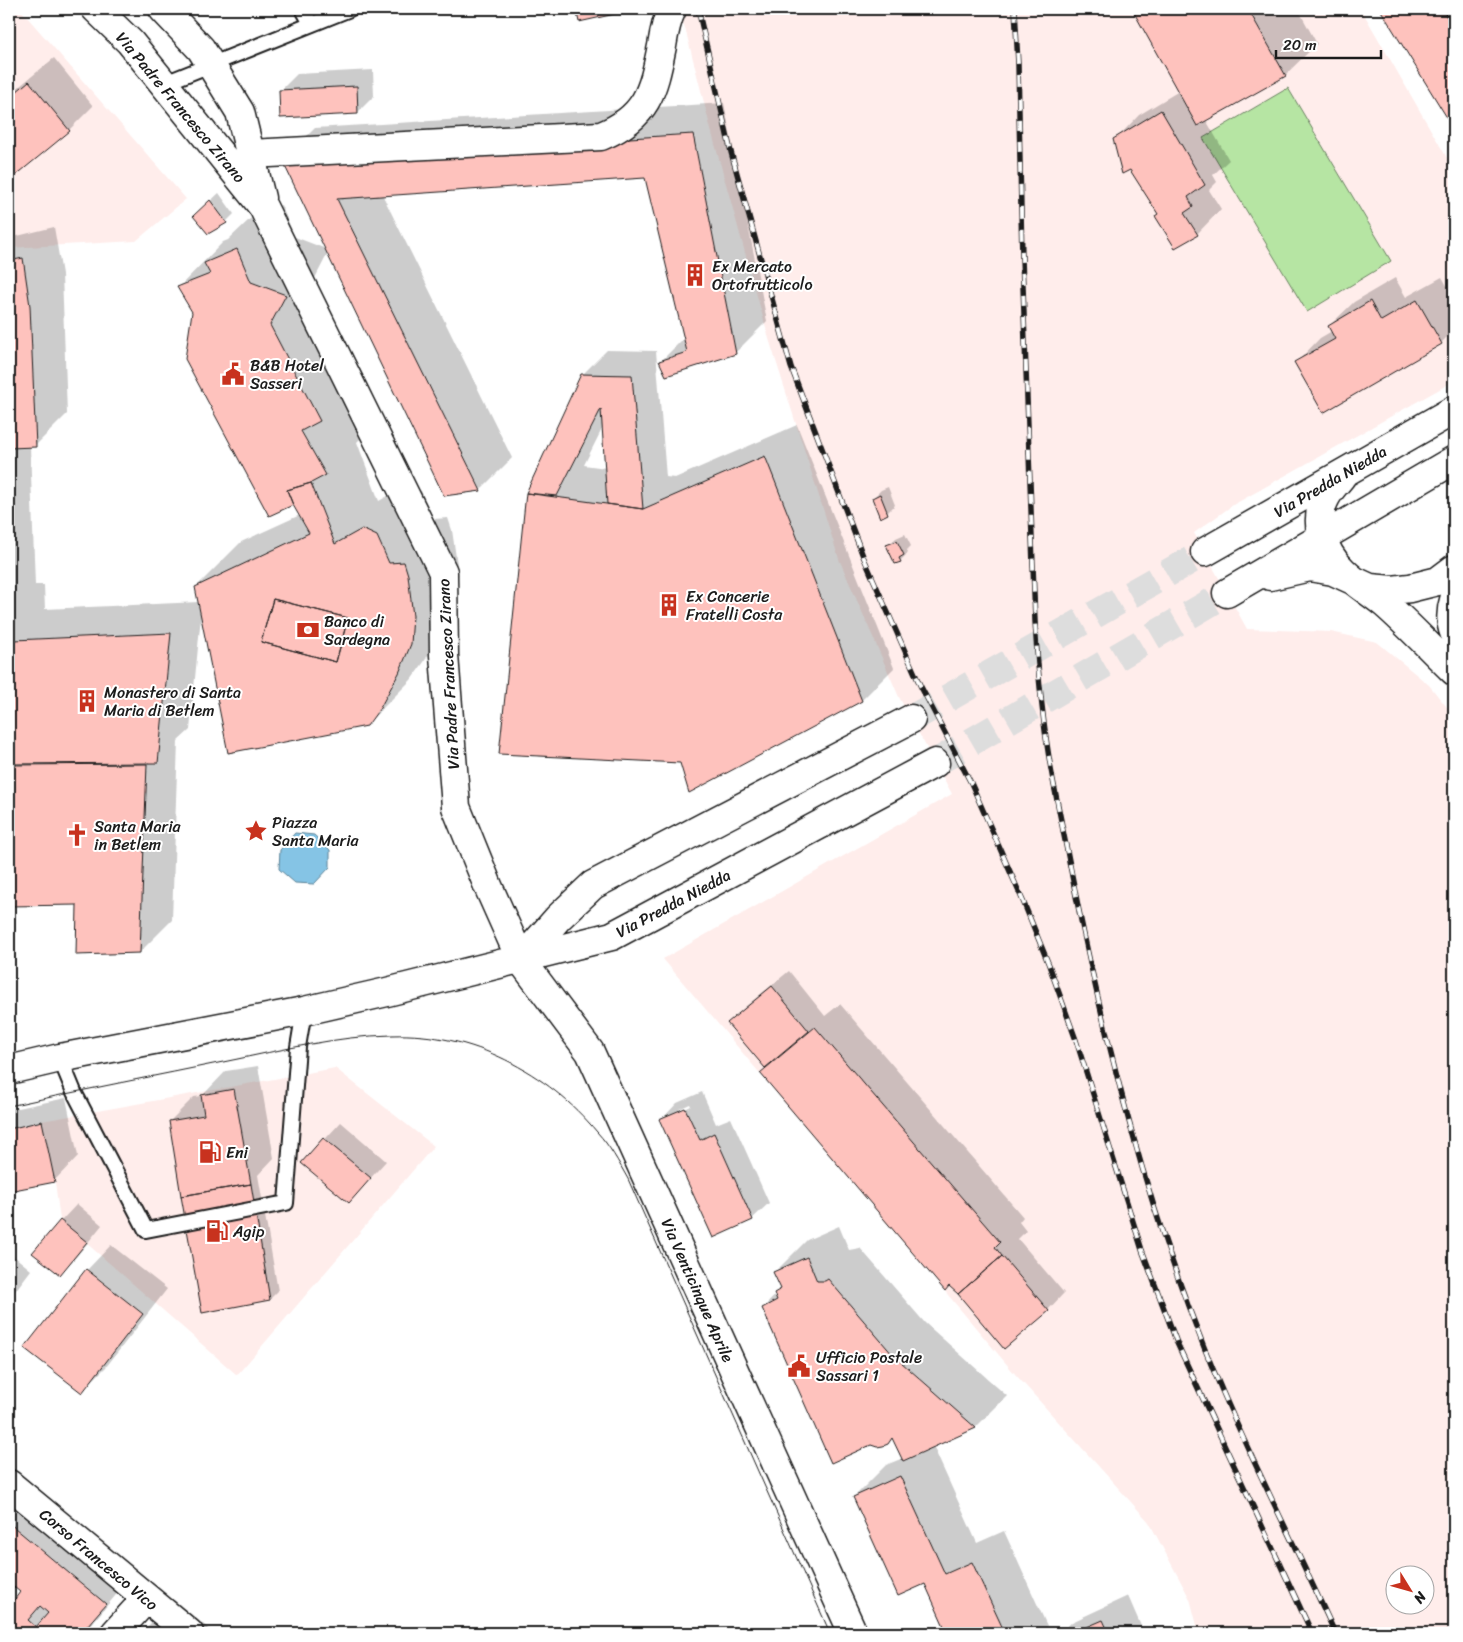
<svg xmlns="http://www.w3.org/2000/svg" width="1463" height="1642" font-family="Sriracha,sans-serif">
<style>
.built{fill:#ffedeb;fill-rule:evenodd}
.green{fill:#b6e5a3;stroke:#698060}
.water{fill:#85c4e5;stroke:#5b8195}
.shadow{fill:#0003;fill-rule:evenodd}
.building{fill:#fec2bd;stroke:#1c1c1c;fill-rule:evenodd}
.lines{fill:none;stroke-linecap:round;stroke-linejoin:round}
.secondary-tunnel{stroke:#ddd;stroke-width:28;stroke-dasharray:28 14;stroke-linecap:butt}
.service-casing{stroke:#1c1c1c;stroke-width:18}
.minor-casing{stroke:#1c1c1c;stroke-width:31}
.tertiary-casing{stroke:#1c1c1c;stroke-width:31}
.secondary-casing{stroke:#1c1c1c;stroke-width:31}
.service{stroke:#fff;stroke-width:14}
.minor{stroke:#fff;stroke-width:28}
.tertiary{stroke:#fff;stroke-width:28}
.secondary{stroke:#fff;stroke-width:28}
.tram{stroke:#1c1c1c;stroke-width:1}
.rail-casing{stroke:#1c1c1c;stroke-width:5.5}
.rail{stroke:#fff;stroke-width:4;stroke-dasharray:11;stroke-linecap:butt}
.labels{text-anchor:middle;stroke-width:4;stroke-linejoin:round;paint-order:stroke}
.street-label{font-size:16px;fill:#1c1c1c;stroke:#fff}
.poi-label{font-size:16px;fill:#1c1c1c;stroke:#fff;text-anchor:start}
</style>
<rect width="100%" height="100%" fill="#fff"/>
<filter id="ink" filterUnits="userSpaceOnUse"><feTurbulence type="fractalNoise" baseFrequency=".02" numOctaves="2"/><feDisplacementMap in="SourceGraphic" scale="10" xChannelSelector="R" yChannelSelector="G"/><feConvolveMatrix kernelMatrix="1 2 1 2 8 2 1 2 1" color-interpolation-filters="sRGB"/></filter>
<g filter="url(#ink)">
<path class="built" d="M9,9H20L186,199L136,241L9,248Z
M678,9H1361L1454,170V381L1233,505L1194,533L1247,629L1331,632L1377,642L1429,685L1454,716V1633H1199L1190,1599L1149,1522L1015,1374L663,959L952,794L899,697L839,559L769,339L711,130L685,28ZM1396,1574H1426V1604H1396Z
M335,1068L434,1146L237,1375L60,1220L55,1182L42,1121Z"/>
<path class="green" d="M1288,88L1391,261L1307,312L1203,138Z"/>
<path class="water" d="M295,833L314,835L330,850V867L314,884L295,883L279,869L280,850Z"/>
<path class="shadow" d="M578,9H625L580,20Z
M1133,9H1298L1317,44L1285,75L1206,120L1229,160L1213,175L1217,182L1209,190L1221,209L1197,234L1159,214L1115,140L1139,115L1179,91Z
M1382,9H1454V127Z
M54,58L93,106L69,130L9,179V95Z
M373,70L374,96L357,113L280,91L297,74Z
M724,103L767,321L735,353L661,361L685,337L646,176L382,194L512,458L480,490L328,253L314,280L364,376L348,391L370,429L357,442L379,501L407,485L421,491L434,519L448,518L452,530L458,571L455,598L443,628L424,662L411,680L366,725L201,616L190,730L178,741L172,920L140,952L78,904H9V238L54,227L62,274L67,414L35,446H30L35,585H44L45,609L199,602L196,587L241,542L300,515L179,287L223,242L228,240L250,219L281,205L295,237L326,249L283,160L315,128Z
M219,193L234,214L226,222L209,232L203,208Z
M1442,277L1454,298V330L1441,343L1324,411L1296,363L1320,338L1332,331L1329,326L1354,302L1395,278L1406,297Z
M607,350L656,351L666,477L675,478L797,425L894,668L862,700L689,791L681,761L528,494L582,375ZM603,427L606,468L584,465Z
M888,487L895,505L887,513L873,498L881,490Z
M905,534L911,546L907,550L908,553L900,561L896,563L888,545L896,538Z
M789,971L825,1016L840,1004L1023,1217L1019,1222L1026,1231L1018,1239L1064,1293L1048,1310L1004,1347L729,1023L745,1007Z
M258,1066L274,1158L258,1175L278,1291L270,1299L203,1311L170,1121L194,1097L202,1096L226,1071Z
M702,1092L716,1124L731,1118L769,1203L752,1219L661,1120L677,1103ZM690,1104L691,1106L679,1112V1109Z
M66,1098L78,1156L54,1181L9,1190V1110Z
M341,1122L386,1161L349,1202L303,1163Z
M77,1204L102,1225L76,1257L60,1274L34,1253L61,1221Z
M839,1226L849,1250L860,1248L925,1323L1007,1396L976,1427L933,1446L977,1543L1004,1531L1048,1628L1043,1633H948L925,1582L854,1497L886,1465L903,1458L893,1437L887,1443L763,1308L782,1288L775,1272L807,1240Z
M111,1245L167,1289L106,1367L82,1391L87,1270Z
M9,1252L31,1270L9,1299Z
M9,1465L136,1571L84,1633H18L9,1625V1618L13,1614L9,1609L22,1592L9,1581Z
M1128,1596L1144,1633H1060L1072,1622Z
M174,1600L214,1633H141Z"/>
<path class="building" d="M576,9H623L624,12L579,22Z
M1132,9H1248L1286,76L1197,126Z
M1380,9H1442L1454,28V129Z
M29,81L70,131L9,181V98Z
M357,86L358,114L280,118L279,90Z
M1161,110L1205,185L1188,197L1193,207L1184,213L1198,235L1175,248L1155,216L1158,214L1130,170L1122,174L1113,139Z
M693,134L736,354L666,376L659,361L687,352L645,178L337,199L481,491L444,496L282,160Z
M210,200L227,223L208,234L193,216Z
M237,249L251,282L286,295L270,325L320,421L301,431L326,475L311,483L287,490L293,505L269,516L185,359L192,312L177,287L210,274L204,263Z
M23,258L30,306L36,447L9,448V261Z
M1417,300L1442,344L1323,413L1294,362L1335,339L1328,326L1370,301L1381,321Z
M581,374L632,375L643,509L607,504L601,409L557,496L526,493Z
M765,456L862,701L689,793L680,763L499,754L526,493L643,509Z
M311,483L335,544L362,529L377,536L389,563L404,562L408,575L413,616L411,644L399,673L380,708L367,726L228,753L195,587L309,533L293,505L287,490ZM273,599L348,618L336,662L261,642Z
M880,494L888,514L880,518L872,498Z
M897,541L904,555L899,558L901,562L895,564L886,545Z
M273,599L348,618L336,662L261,642Z
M9,616H13L14,640L171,633L158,763L9,764Z
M147,764L140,953L76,955L77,905L9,906V765Z
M772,986L809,1031L765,1068L727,1023Z
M815,1027L1000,1242L995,1247L1002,1256L958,1294L949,1286L945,1291L760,1073Z
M234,1089L251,1184L181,1196L169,1121L204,1115L201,1095Z
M685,1108L700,1140L714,1133L753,1220L713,1238L659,1119Z
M42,1121L55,1182L9,1191V1129Z
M323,1138L371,1178L349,1203L301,1163Z
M251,1184L270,1300L202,1313L181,1196Z
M60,1220L87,1242L60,1275L32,1253Z
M1002,1256L1049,1311L1004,1349L958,1294Z
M807,1257L817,1281H825L828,1279L893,1355L976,1428L903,1461L892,1438L888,1444L883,1446L877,1447L871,1445L831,1463L762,1308L777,1300L774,1293L781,1289L773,1272Z
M86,1269L143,1314L82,1393L24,1348Z
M900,1476L945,1574L972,1562L1005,1633H947L925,1584L898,1596L853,1497Z
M9,1523L106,1604L81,1633H16L9,1627V1616L11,1614L9,1612V1607L20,1592L9,1583ZM40,1606L48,1613L36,1627L28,1620Z
M1103,1620L1109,1633H1073Z"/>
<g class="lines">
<path class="secondary-tunnel" d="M911,719L1205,552
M935,763L1227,593"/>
<defs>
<path id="service" d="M303,9L311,24
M165,83L350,9
M60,1058L74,1092L146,1230L286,1203L298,1047L304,1011"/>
<path id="minor" d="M250,154L601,136C648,117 653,90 662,46C664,33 666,21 672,9
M115,1633L146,1599"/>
<path id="tertiary" d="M521,960L590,1052L853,1633
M9,1484L189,1633"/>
<path id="secondary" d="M96,9L130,42L263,207L443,572L444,655L456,807L488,886L521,960
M163,9L201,49L240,112L261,198
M1341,477C1337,482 1332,487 1329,492C1311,518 1322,551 1343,571C1356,584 1372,593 1385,604C1409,625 1431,649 1454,671
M1205,552L1454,410
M1270,576L1310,567L1333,571L1370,588L1392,590L1410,588L1438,581L1454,569
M1227,593L1454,460
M1454,600C1451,609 1450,623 1454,632
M521,960L558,918L593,885L911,719
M9,1070L60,1058L304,1011L387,992L612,936L935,763"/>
</defs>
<use href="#service" class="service-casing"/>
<use href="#minor" class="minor-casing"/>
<use href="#tertiary" class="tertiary-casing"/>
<use href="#secondary" class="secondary-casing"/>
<use href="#service" class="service"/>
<use href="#minor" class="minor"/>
<use href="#tertiary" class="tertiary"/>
<use href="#secondary" class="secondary"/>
<path class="tram" d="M9,1106C82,1090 155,1076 228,1061C282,1050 337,1036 392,1035C472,1032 547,1072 597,1132C610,1146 619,1163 628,1179L830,1633"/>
<defs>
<path id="rail" d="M698,9L731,152L791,367L863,556L920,685L971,783L1023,901L1049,965L1076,1040L1142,1250L1177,1343L1312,1633
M1015,9L1018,64L1022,258L1035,621C1038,674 1043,728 1053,780C1061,822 1070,864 1078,906C1109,1056 1147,1205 1204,1347C1243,1445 1292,1538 1335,1633"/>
</defs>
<use href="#rail" class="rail-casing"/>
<use href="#rail" class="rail"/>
</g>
</g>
<defs>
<symbol id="building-bare" viewBox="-9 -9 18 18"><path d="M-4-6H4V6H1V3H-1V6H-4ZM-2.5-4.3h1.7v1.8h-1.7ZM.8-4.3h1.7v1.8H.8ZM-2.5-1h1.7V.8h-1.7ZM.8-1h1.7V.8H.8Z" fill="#c8321e" stroke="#fff" stroke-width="2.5" paint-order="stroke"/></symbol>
<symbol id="civic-bare" viewBox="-9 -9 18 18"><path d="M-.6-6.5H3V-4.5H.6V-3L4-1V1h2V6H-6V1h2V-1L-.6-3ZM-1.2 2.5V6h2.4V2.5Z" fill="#c8321e" stroke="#fff" stroke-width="2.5" paint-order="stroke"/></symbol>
<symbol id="bank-bare" viewBox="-9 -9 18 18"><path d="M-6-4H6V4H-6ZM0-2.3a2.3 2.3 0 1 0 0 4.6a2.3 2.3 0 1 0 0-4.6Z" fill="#c8321e" stroke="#fff" stroke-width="2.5" paint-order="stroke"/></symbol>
<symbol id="sight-bare" viewBox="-9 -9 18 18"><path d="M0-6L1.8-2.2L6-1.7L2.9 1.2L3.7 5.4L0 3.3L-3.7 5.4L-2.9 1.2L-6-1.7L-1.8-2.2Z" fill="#c8321e" stroke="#fff" stroke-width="2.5" paint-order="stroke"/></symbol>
<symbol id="church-bare" viewBox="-9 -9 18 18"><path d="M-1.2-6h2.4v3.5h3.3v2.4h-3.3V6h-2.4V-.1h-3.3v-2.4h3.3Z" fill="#c8321e" stroke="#fff" stroke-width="2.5" paint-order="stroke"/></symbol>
<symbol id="fuel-bare" viewBox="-9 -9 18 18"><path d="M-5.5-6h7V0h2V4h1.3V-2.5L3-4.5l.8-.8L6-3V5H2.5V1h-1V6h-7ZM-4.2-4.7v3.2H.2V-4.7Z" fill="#c8321e" stroke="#fff" stroke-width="2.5" paint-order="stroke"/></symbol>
</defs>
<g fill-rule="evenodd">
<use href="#building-bare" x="679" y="259" width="32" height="32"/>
<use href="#civic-bare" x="217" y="358" width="32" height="32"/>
<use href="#building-bare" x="653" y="589" width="32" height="32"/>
<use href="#bank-bare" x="292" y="614" width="32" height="32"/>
<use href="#building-bare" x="71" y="685" width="32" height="32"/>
<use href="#sight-bare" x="240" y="815" width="32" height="32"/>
<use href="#church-bare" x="61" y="819" width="32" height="32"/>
<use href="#fuel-bare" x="194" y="1136" width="32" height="32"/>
<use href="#fuel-bare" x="201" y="1215" width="32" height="32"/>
<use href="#civic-bare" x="783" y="1350" width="32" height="32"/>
</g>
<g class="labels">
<g class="street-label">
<text transform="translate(181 107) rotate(50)" y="6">Via Padre Francesco Zirano</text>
<text transform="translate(1330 481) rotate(-30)" y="6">Via Predda Niedda</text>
<text transform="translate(448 674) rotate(-93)" y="6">Via Padre Francesco Zirano</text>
<text transform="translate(673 903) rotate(-28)" y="6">Via Predda Niedda</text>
<text transform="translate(698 1290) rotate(66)" y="6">Via Venticinque Aprile</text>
<text transform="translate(99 1559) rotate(40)" y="6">Corso Francesco Vico</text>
</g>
<g class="poi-label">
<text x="712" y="272">Ex Mercato<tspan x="712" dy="18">Ortofrutticolo</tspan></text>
<text x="250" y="371">B&amp;B Hotel<tspan x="250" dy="18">Sasseri</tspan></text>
<text x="686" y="602">Ex Concerie<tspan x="686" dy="18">Fratelli Costa</tspan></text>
<text x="324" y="627">Banco di<tspan x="324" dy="18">Sardegna</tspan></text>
<text x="104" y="698">Monastero di Santa<tspan x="104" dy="18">Maria di Betlem</tspan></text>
<text x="272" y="828">Piazza<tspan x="272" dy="18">Santa Maria</tspan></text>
<text x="94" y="832">Santa Maria<tspan x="94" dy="18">in Betlem</tspan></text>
<text x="226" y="1158">Eni</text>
<text x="233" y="1237">Agip</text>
<text x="816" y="1363">Ufficio Postale<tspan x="816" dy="18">Sassari 1</tspan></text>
</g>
</g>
<rect width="1463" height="1642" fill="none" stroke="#fff" stroke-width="30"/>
<rect x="15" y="15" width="1433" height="1612" fill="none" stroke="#1c1c1c" stroke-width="2" filter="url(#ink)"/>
<g transform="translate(1410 1590) rotate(127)"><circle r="24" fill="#ffffff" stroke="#a4a4a4"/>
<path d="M0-4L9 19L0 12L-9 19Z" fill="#c8321e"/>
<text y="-8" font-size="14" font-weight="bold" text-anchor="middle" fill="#1c1c1c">N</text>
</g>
<path d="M1276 50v8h105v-8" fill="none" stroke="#1c1c1c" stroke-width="2.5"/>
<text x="1283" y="50" font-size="15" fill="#1c1c1c" stroke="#ffffff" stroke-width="4" paint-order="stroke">20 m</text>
</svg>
